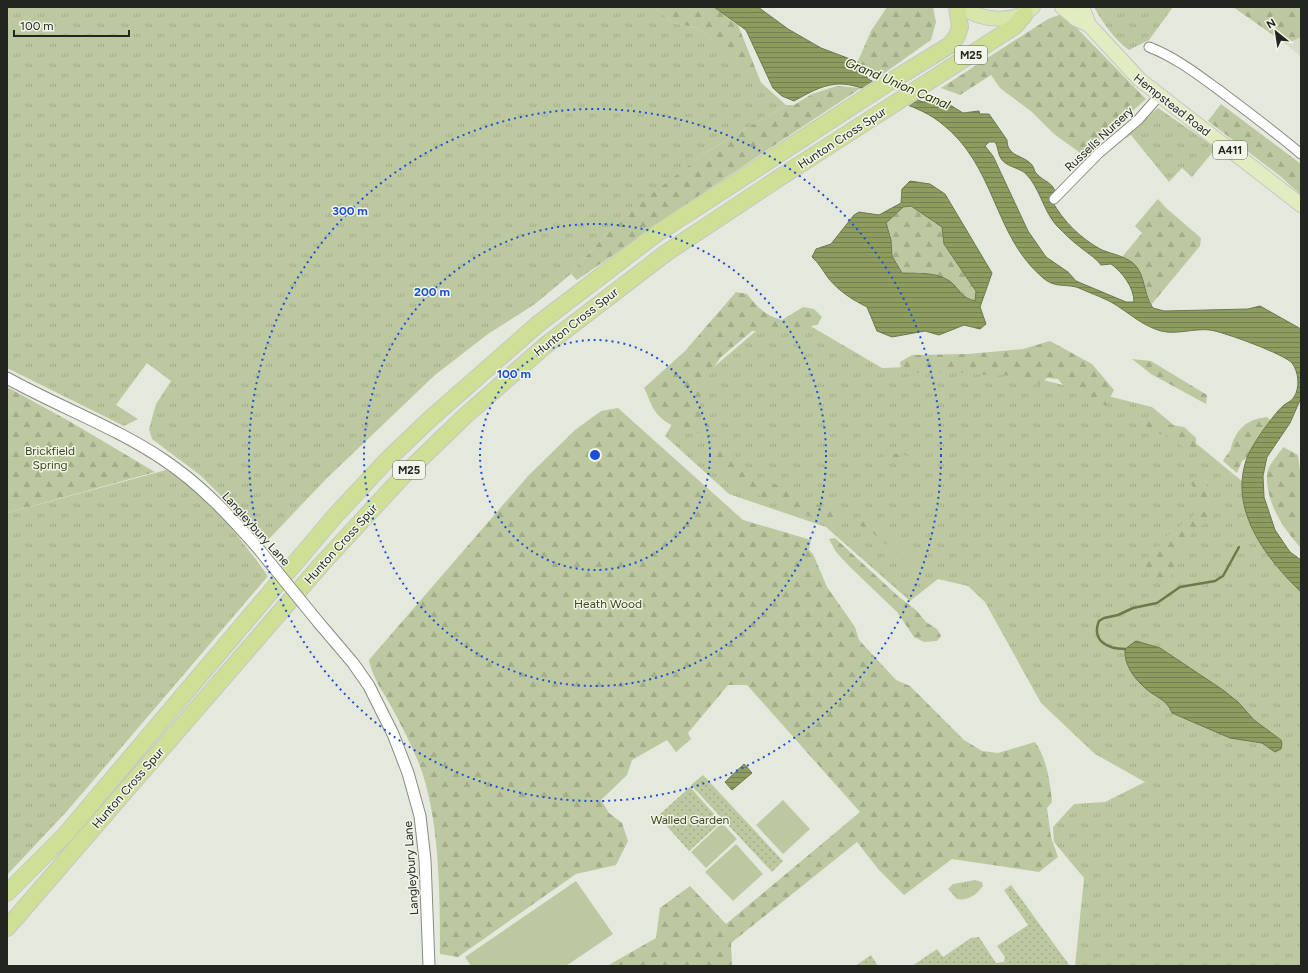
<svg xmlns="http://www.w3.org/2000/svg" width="1308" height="973" font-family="Figtree,sans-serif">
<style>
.built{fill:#d8decc}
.grass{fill:url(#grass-tufts)}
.forest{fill:url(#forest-firs)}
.garden{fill:url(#garden-dots)}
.pitch{fill:#bcc89f}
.water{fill:url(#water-rules);stroke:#6d794d;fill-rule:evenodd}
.pier{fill:#e5e9dd}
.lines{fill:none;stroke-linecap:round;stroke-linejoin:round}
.stream{stroke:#6d794d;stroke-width:2.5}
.minor-casing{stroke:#888b80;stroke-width:11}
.tertiary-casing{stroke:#888b80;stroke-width:13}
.primary-casing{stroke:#c6c6c5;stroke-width:16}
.trunk-casing{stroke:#c6c6c5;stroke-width:16}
.motorway-casing{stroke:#c6c6c5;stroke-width:18}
.minor{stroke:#fff;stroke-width:9}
.tertiary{stroke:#fff;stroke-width:11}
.primary{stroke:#e1ecc0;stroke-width:14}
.trunk{stroke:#d7e6ab;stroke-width:14}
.motorway{stroke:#cde096;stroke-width:16}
.tertiary-bridge-casing{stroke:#888b80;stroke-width:13;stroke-linecap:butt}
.tertiary-bridge{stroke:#fff;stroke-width:11}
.ring{fill:none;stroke:#1d4ed8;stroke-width:2;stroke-dasharray:2 4}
.labels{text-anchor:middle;stroke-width:3;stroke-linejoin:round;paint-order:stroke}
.shield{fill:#f2f6ea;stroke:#61645d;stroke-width:1}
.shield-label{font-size:11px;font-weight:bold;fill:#232520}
.street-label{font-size:12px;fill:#232520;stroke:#f2f6ea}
.park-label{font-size:12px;fill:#3c4618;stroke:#f2f6ea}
.water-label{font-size:13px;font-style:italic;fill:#283101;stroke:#f2f6ea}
.centre{fill:#1d4ed8;stroke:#f2f6ea;stroke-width:2}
.ring-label{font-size:12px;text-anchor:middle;font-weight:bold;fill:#1d4ed8;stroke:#f2f6ea;stroke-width:3;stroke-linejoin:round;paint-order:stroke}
</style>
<defs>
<pattern id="grass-tufts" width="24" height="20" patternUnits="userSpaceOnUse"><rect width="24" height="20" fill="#bcc89f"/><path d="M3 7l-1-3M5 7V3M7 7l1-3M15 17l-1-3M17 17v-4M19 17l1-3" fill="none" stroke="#a1ac89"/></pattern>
<pattern id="forest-firs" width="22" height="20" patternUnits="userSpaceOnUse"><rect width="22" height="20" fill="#bcc89f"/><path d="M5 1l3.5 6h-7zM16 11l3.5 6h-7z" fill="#a1ac89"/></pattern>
<pattern id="garden-dots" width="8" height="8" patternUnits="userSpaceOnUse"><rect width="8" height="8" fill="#bcc89f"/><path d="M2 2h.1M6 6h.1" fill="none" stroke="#a1ac89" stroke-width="1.8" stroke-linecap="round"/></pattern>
<pattern id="water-rules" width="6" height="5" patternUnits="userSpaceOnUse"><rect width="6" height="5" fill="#8d9d60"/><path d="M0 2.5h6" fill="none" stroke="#73804f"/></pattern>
</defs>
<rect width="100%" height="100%" fill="#e5e9dd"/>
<path class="built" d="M1301,37V57L1286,44Z"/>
<path class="grass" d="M7,7H653L674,23L701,29L786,105L705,153L612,227L571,274L535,304L488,334L435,375L326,479L267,541L200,475L152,439L149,429L156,404L171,381L147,363L116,405L138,419L124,426L7,368Z
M1094,7H1173L1149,40L1129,50C1115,40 1102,22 1094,7Z
M1158,108L1216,148L1192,177L1182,168L1169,182L1131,135L1126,138L1125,136Z
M807,324L882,368L979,364L1152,407L1243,482L1246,511L1277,567L1301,592V966H1075L1084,878L1054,842L1053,827L1074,804L1105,802L1145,782L1095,754L1041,703L985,602L968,586L938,579L910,601L826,527L729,494L665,436L684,404L708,372L756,331Z
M166,470C205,489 243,542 268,576L68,810L7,875V513Z
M975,880L982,882L983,886C976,895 968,901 957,899L948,889L953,884Z"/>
<path class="forest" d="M653,7H714L738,25L762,85L701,29L674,23Z
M887,7H933L936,22L931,40L876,79L864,70L858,61L871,31Z
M1233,7H1301V37L1286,44Z
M1059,15L1067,18L1146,99L1083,155L1054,134L1032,112L1000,88L991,75L960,95L941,88L1048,19Z
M837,86L861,88L716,184L577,280L571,274L612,227L657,190L705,153L786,105H794L812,94Z
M1221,104L1301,164V195L1280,176L1208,121Z
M1158,199L1166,208L1201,238L1200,246L1151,305C1141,284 1145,269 1122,257L1142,233L1135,226Z
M911,206L942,227L944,244L976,291L975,301L964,297L952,283L920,272L902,273L892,256L891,240L886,223L903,207Z
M736,292L747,294C758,308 765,315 782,320L803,307L814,309L822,317L817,325L780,331H752L720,358L707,378L705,387L699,400L700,409L714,434C693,433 667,429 655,411C650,404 648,395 644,388L685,351Z
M1050,341L1092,364L1114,390L1106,406L1083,393L1068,390L1058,379L1047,378C1032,391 1030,382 1015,377C1006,374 997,376 988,375C956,372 934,371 902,374L900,362L912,355L968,354L1023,349Z
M1132,359L1151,361L1207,395L1206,404L1151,374Z
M7,387L69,421L155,472L7,513Z
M618,408L743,520L811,540L809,550L813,554L827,587L855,627L859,640L896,680L910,686L964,740L982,751L998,753L1035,742C1047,759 1050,782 1052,802L1047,808L1051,837L1058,857L1039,872L952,859L904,895L879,870L857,842L731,943L732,966H607L656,938L660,908L690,886L726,924L860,812L747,685H728L688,733L691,739L676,752L667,740L632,760L627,775L601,800L609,813L622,823L628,841L616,865L576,874L458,957L440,954C440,896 440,815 418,761C410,743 401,724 391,706C382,690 373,679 369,660L528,476L575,430L601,411Z
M1267,417L1273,423L1255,453L1242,461L1237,473L1223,461C1225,456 1230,453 1231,448C1236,429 1247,419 1267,417Z
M1138,419L1184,427L1196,438V451L1190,452L1166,435L1153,432Z
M715,445L736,456L753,475L779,486L800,499L823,506L831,500L845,512L836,519C813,521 760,497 739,484C724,476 714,462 705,449Z
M1283,447L1298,455L1301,480V548C1283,529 1265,501 1267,473C1268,465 1279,454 1283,447Z
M875,450L914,457L917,461C906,463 883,458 875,450Z
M1186,478C1217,478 1207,496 1214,515C1208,524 1197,526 1191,535C1187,543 1180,551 1176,560C1173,568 1173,575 1166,582C1150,581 1149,578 1145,563C1153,554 1160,545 1167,536C1182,521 1193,525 1200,500L1194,488Z
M854,522H867L880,528L914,555L928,573L923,574L870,531Z
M835,538L899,597L916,610L926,622L937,629L941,636L937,641L924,642L914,637L897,612L850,567L836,552L829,539Z"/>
<path class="garden" d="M703,775L783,861L772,872L691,785Z
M690,787L721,822L689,851L658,816Z
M1011,885L1070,966H912L937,949L943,957L971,938L979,937L996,963L1004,962L1005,957L997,946L1028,925L1004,890Z
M871,955L878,966H855Z"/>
<path class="pitch" d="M783,800L810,829L783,854L756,825Z
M722,823L737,839L706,868L691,852Z
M736,844L763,874L733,901L705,872Z
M576,881L613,934L566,966H471L465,957Z"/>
<path class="water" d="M714,7H758L788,29L821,48L858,62L868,79L874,82L923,102L942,100L963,113L979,111L980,114H989L1007,140C1007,157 1024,155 1032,165C1034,167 1034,171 1036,173C1046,184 1052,180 1057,196L1052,201C1063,221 1081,239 1102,250C1112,254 1124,256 1133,263C1146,274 1143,295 1153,308L1164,311L1248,309L1260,306L1301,329V398L1290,423L1267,457L1263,476L1264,497L1275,530L1290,552L1301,560V592C1268,560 1231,514 1245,464C1248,452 1257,439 1264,429C1270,421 1277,411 1284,405C1288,402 1292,401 1294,397C1300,388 1299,372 1292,363C1284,354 1224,332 1210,330C1194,328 1177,335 1161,331C1144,326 1134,317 1119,307C1108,299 1092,294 1079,288C1065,283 1055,289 1042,277C993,235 996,165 941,123C925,110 905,104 885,97C844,80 834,78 794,101L782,96L773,88L746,30ZM989,142H995C999,148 997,155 1003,161C1009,167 1019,168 1025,173C1040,187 1043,211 1057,226C1064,233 1072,241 1080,247C1087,253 1095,257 1101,265L1111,264C1122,272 1134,287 1134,302H1126L1076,281L1068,272L1046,257L1028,231L993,156L985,146Z
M910,181L930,184L945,194L992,273L980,307L986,324L980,329L964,325L939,335L925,331L892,337L877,331L867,307C853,300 840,292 829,279C823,271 819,263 812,257L816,249L831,244L854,215L859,212L879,215L901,203L902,189ZM911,206L942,227L944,244L976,291L975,301C961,297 962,293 953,284C941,272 918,273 902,273L892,256L891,240L886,223L903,207Z
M1136,641L1160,648L1223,690L1238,702L1254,720L1281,740L1282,744L1281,749L1275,752L1262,743L1230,738L1172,713C1167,698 1153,697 1143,686C1132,676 1124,663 1125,649Z
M744,764L752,773L732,790L725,782Z"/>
<path class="pier" d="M875,80L920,98L907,107L861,89Z"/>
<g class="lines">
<path class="stream" d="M1125,649C1108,649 1091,641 1099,621L1104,618L1118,615L1133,608L1157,603L1180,587L1215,581L1223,576L1239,547"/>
<defs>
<path id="minor" d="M1149,47C1175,57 1197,74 1219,90C1247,111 1274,131 1301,154
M1054,199L1099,153L1138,120L1160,95"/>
<path id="tertiary" d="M7,378C59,407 115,427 164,460C200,484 229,515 257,547
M319,623L353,663L369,686L393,734L408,773L420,816L425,860L429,966"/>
<path id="primary" d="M1062,7L1076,19L1089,25
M1082,7L1089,25L1140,80L1301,205"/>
<path id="trunk" d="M962,7C981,21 1015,24 1033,7"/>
<path id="motorway" d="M7,893L65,835L334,517L386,461L430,419L538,324L656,234L888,83L950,45L957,36L960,27L957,7
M7,928L320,566L403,476L465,416L546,345L666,253L779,178L1015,26L1025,14"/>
</defs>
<use href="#minor" class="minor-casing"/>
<use href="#tertiary" class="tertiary-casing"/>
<use href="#primary" class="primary-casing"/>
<use href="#trunk" class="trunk-casing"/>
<use href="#motorway" class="motorway-casing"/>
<use href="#minor" class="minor"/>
<use href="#tertiary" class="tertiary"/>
<use href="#primary" class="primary"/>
<use href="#trunk" class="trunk"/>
<use href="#motorway" class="motorway"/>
<defs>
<path id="tertiary-bridge" d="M257,547L319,623"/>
</defs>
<use href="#tertiary-bridge" class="tertiary-bridge-casing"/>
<use href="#tertiary-bridge" class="tertiary-bridge"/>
</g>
<g class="ring">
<circle cx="595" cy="455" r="115"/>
<circle cx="595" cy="455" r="231"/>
<circle cx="595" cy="455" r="346"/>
</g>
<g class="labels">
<g class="shield">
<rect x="955" y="46" width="32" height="18" rx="3"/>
<rect x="1213" y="141" width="34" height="18" rx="3"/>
<rect x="393" y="461" width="32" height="18" rx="3"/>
</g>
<g class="shield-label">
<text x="971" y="59">M25</text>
<text x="1230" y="154">A411</text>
<text x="409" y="474">M25</text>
</g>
<g class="street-label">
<text transform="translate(1172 105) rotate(38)" y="4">Hempstead Road</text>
<text transform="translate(842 138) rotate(-33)" y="4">Hunton Cross Spur</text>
<text transform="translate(1099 139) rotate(-43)" y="4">Russells Nursery</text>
<text transform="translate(576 322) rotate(-38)" y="4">Hunton Cross Spur</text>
<text transform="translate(256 529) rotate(48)" y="4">Langleybury Lane</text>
<text transform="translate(341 544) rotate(-48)" y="4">Hunton Cross Spur</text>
<text transform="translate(128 788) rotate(-49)" y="4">Hunton Cross Spur</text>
<text transform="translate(411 868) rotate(-94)" y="4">Langleybury Lane</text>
</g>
<g class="park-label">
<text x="50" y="455">Brickfield<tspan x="50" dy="14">Spring</tspan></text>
<text x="608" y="608">Heath Wood</text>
<text x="690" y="824">Walled Garden</text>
</g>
<g class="water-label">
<text transform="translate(898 83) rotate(23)" y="5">Grand Union Canal</text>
</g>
</g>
<circle cx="595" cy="455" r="6" class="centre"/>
<g class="ring-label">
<text x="350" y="215">300 m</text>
<text x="432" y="296">200 m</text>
<text x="514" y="378">100 m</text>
</g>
<rect width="1308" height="973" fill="none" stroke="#232520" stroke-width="16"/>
<g transform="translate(1276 32) rotate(330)" stroke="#f2f6ea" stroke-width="3" paint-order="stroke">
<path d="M0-3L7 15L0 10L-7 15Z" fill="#232520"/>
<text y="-6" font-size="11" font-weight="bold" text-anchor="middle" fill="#232520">N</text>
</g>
<path d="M14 30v6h115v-6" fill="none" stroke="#232520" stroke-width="2"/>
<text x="20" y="30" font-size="12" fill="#232520" stroke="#f2f6ea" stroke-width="3" paint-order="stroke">100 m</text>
</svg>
